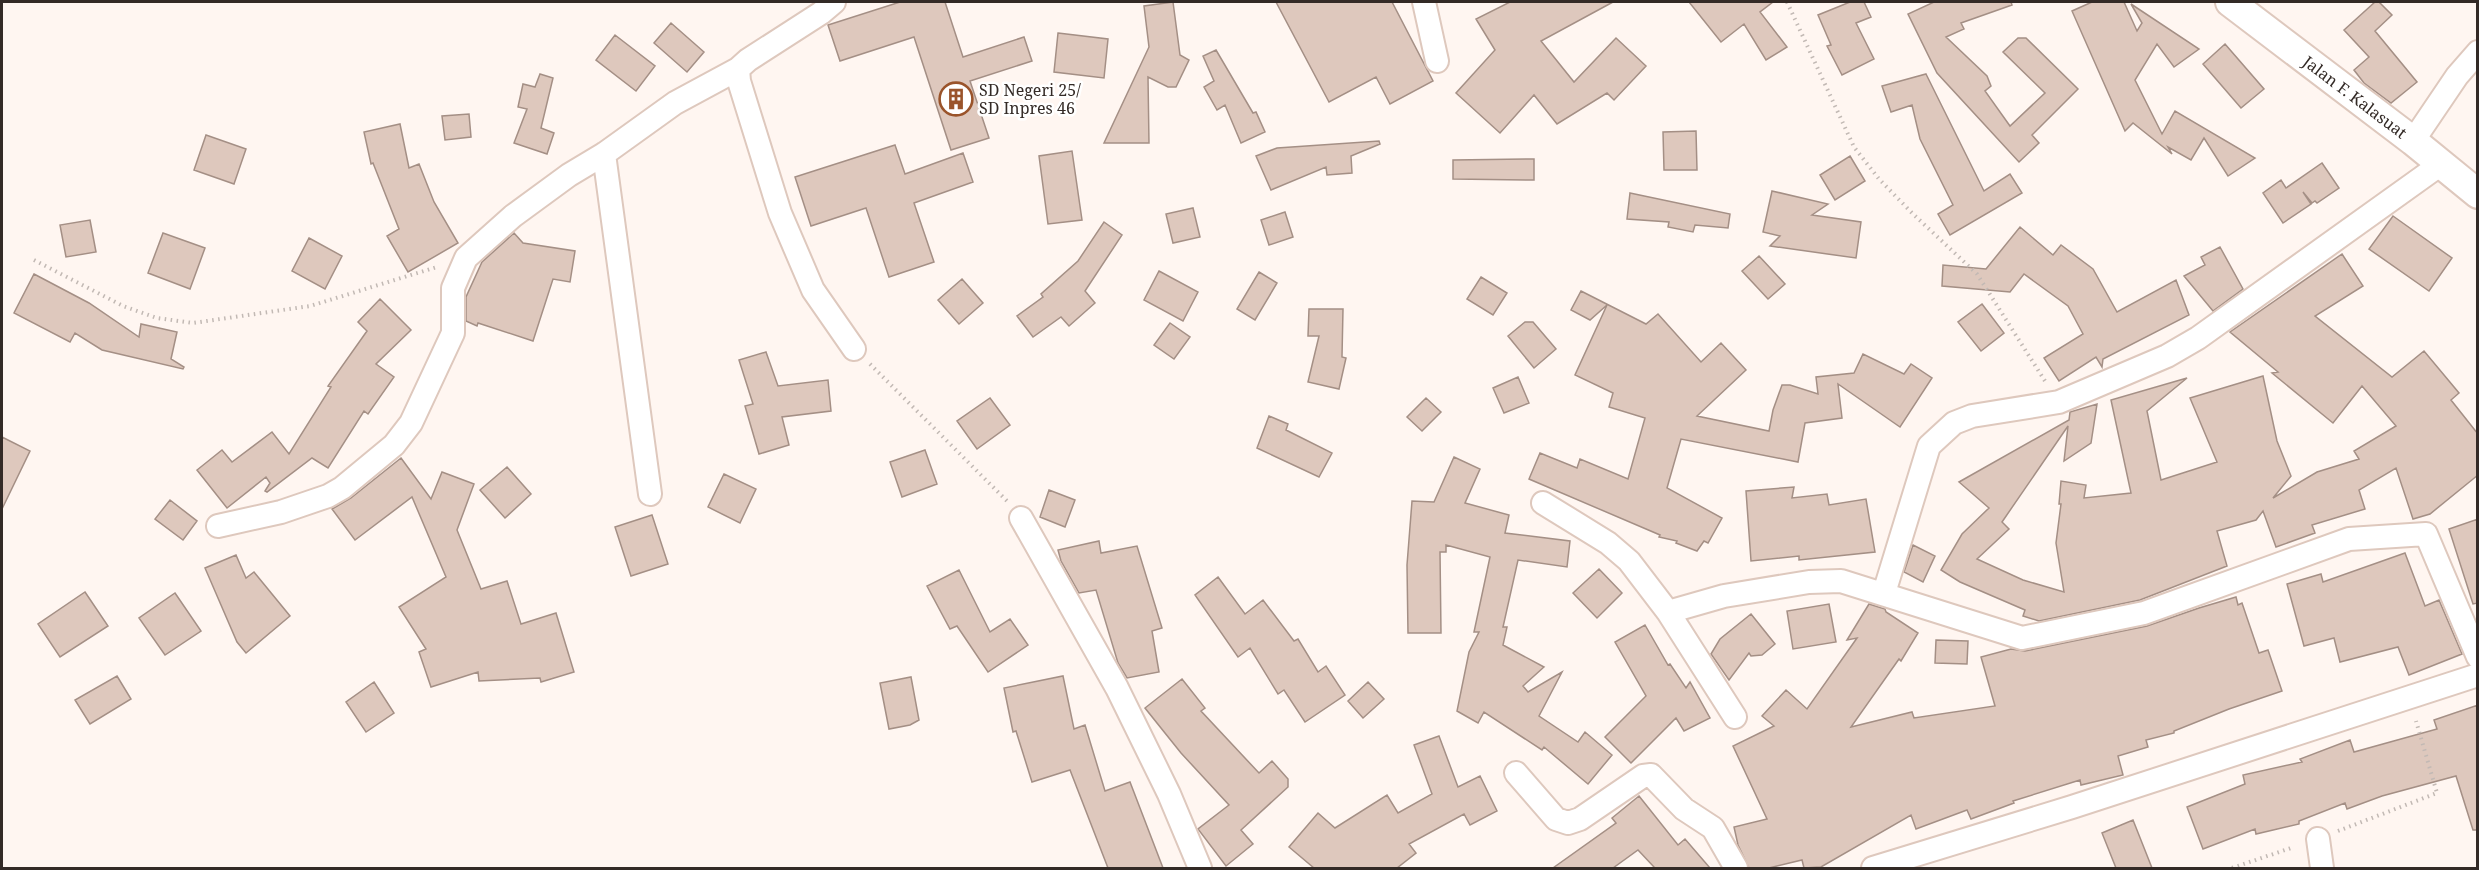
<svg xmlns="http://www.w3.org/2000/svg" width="2479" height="870" font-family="'Noto Serif',serif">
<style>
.building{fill:#dec8bd;stroke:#a48f85;stroke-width:1.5}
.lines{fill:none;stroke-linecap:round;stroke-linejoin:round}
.minor-casing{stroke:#dec8bd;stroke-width:26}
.tertiary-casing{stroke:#dec8bd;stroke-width:32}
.path{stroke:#c2b9b4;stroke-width:4;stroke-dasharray:1.5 4.5;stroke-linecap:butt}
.minor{stroke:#fff;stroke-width:22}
.tertiary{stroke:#fff;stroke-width:28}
.labels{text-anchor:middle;stroke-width:5;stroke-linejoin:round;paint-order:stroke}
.poi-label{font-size:16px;fill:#332a26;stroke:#fff;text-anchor:start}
.street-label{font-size:16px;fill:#332a26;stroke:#fff}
</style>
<rect width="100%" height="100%" fill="#fff6f1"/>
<path class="building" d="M900,2H945L963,57L1024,37L1032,61L970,81L989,138L951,150L914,37L840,61L828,25Z
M1173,2L1180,55L1189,60L1176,87H1168L1148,77L1149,143H1104L1149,47L1144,6Z
M1276,2H1392L1433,81L1390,104L1376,77L1329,102Z
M1510,2H1613L1541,41L1574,82L1616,38L1646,66L1614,100L1607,93L1557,124L1534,95L1500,133L1456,93L1495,50L1476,19Z
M1689,2H1773L1760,12L1787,47L1766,60L1744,24L1721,42Z
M1850,2H1864L1871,17L1856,23L1874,59L1842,75L1827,46L1831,45L1818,15Z
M1934,2H2011L2012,5L1961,23L1964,29L1946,37L1987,76L1991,86L1985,91L2010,126L2045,93L2003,52L2018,38H2026L2078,89L2032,135L2039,143L2019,162L1937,73L1908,14Z
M2092,2H2124L2137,31L2142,23L2131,4L2199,49L2174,67L2157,44L2135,80L2162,134L2175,111L2255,158L2228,176L2204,138L2191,160L2168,147L2172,154L2133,123L2125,131L2072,11Z
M2375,2H2379L2392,15L2375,31L2417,82L2391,103L2364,83L2354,70L2369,57L2344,30Z
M671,23L704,52L687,72L654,43Z
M1058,33L1108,39L1104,78L1054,72Z
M615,35L655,66L636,91L596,60Z
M2225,44L2264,89L2241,108L2203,64Z
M1216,50L1253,113L1256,112L1265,132L1241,143L1225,105L1217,110L1204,87L1214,81L1203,56Z
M540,74L553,78L541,128L554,133L547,154L514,143L527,109L518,107L523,84L535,87Z
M1926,74L1984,191L2010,174L2022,193L1950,235L1938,214L1953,205L1920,139L1912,105L1891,112L1882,86Z
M469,114L471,137L445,140L442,116Z
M400,124L409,168L419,164L434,202L458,243L408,272L387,236L399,229L373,163L371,164L364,132Z
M1696,131L1697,170H1664L1663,132Z
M206,135L246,149L234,184L194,170Z
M1379,141L1380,144L1351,156L1352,173L1327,175L1326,167L1271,190L1256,156L1277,148Z
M895,145L905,174L963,153L973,182L914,203L934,262L889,277L866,208L811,226L795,177Z
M1072,151L1082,220L1048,224L1039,156Z
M1850,156L1865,181L1835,200L1820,175Z
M1534,159V180L1453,179V160Z
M2322,163L2339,188L2317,203L2315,201L2312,203L2303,192L2311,204L2283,223L2263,193L2281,180L2286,188Z
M1772,191L1828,204L1812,215L1861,222L1856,258L1770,246L1780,236L1763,232Z
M1630,193L1730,214L1728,228L1695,225L1693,232L1668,227L1669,222L1627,219Z
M1193,208L1200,237L1173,243L1166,214Z
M1285,212L1293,237L1269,245L1261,220Z
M2393,216L2452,258L2429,291L2369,249Z
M90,220L96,252L66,257L60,225Z
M1104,222L1122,235L1085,291L1095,303L1069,326L1061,317L1033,337L1017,316L1043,297L1041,294L1078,261Z
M2020,227L2053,255L2061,245L2093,269L2117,312L2176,280L2189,315L2103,359L2102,367L2096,357L2059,381L2044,358L2083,334L2068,306L2024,274L2010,292L1942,286L1943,265L1986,269Z
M163,233L205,248L190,289L148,273Z
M514,233L523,243L575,251L570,282L553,279L533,341L478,323L477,326L466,321V297L482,262Z
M309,238L342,256L325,289L292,271Z
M2220,247L2243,289L2213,311L2184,276L2205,265L2201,257Z
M2342,254L2363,286L2315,316L2392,377L2424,351L2459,393L2451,400L2478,434V475L2430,514L2413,519L2396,468L2359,490L2365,509L2312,525L2315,533L2276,547L2263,511L2256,520L2217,531L2227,566L2140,600L2039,621L2023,616L2025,610L1960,582L1941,570L1962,534L1989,508L1959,482L2069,420L2070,412L2097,404L2091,443L2064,461L2068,426L2002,522L2009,529L1977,559L2023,580L2064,592L2056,543L2061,504H2059L2061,481L2086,485L2084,498L2131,493L2111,400L2187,378L2147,411L2161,480L2217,462L2190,398L2263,376L2277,441L2291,476L2273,498L2317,472L2359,459L2354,451L2396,426L2362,386L2333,423L2272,373L2278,372L2230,332Z
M1759,256L1785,284L1768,299L1742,271Z
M1159,271L1198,292L1183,321L1144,300Z
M1259,272L1277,283L1255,320L1237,309Z
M34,274L89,303L139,337L141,324L177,332L171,359L184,367L183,369L102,350L75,333L70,342L14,313Z
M1481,277L1507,293L1493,315L1467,299Z
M962,279L983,303L959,324L938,300Z
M1581,291L1646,324L1658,314L1701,362L1721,343L1746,370L1697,416L1769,431L1773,410L1782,385H1790L1818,394L1816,377L1854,373L1863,354L1904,374L1911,364L1932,378L1900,427L1838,384L1842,418L1805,423L1798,462L1681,439L1667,488L1722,518L1708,543L1704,541L1697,551L1676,543L1677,541L1659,537L1660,535L1529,479L1540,453L1577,468L1580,459L1628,479L1645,418L1609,407L1613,393L1575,375L1607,305L1590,320L1571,310Z
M380,299L411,330L376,364L394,377L368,414L364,411L328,468L312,458L267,492L265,491L270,483L266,477L227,508L197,470L222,450L232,462L272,432L289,454L331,387L328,386L367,331L358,322Z
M1982,304L2004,333L1981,351L1958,322Z
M1309,309H1343L1342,357L1346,358L1339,389L1308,382L1319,336H1308Z
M1525,322H1533L1556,349L1534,368L1508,336Z
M1170,323L1190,337L1174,359L1154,345Z
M766,352L778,386L828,380L831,411L782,417L789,445L759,454L745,406L753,404L739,360Z
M1518,377L1529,403L1504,413L1493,388Z
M990,398L1010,425L977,449L957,421Z
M1426,398L1441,412L1422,431L1407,417Z
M1269,416L1288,424L1286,430L1332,453L1319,477L1257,448Z
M2,437L30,451L2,509Z
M925,450L937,484L902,497L890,462Z
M1454,457L1480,469L1465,503L1509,515L1505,533L1570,541L1567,567L1518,560L1503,627H1507L1503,645L1544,667L1523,686L1528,692L1562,672L1539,716L1578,742L1585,732L1612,755L1588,784L1544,747L1542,750L1484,712L1478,723L1457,711L1469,652L1479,632H1474L1490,557L1446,545V552H1440L1441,633H1408L1407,565L1412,501L1434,502Z
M401,458L431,499L442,472L474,484L457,530L481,589L507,581L521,624L556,613L574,672L541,682L540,678L479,681L478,672L431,687L419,652L426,649L399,607L446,577L412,497L355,540L332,509L351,498Z
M507,467L531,494L505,518L480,490Z
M724,474L756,489L740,523L708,507Z
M1794,487L1792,498L1827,494L1829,505L1866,499L1875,552L1799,560V556L1751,561L1746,491Z
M1049,490L1075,500L1065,527L1040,517Z
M170,500L197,521L183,540L155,519Z
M652,515L668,564L631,576L615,527Z
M2478,519V603L2473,604L2449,529Z
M1099,541L1101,553L1137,546L1162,628L1152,631L1159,672L1127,678L1118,663L1096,590L1079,593L1061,561L1058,550Z
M1913,545L1935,556L1923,582L1904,572Z
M2405,553L2425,606L2439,600L2462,654L2409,675L2398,647L2340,662L2334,638L2304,646L2287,584L2321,574L2323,582Z
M236,555L246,578L254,572L290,616L246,653L237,642L205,568Z
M1599,569L1622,593L1597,618L1573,593Z
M959,570L990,632L1010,619L1028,645L988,672L957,626L950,629L927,586Z
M1218,577L1245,614L1263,600L1294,641L1298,639L1318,672L1326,666L1345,695L1305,722L1284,690L1278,694L1250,648L1238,657L1195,595Z
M85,592L108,626L60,657L38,624Z
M175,593L201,631L165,655L139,618Z
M2236,597L2238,605L2242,603L2259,653L2268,650L2282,691L2229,709L2174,731V733L2146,740L2148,747L2118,756L2123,775L2081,785L2080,780L2013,801L2014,803L1971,819L1967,810L1916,829L1911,815L1821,867L1804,868L1802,860L1769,868H1749L1738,845L1734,827L1767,819L1733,746L1774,726L1762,716L1786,690L1807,709L1857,638L1847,640L1869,604L1885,609L1886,612L1918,633L1901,661L1899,659L1851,727L1912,712L1914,718L1995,706L1981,657L2011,649L2025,651L2147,626L2199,608Z
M1829,604L1836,642L1793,649L1787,611Z
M1751,614L1775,644L1762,655L1751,656L1749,653L1729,680L1711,654L1720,639Z
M1645,625L1668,665L1670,664L1686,688L1690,682L1710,718L1684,731L1676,718L1631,763L1605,737L1646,696L1615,642Z
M1936,640L1968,641L1967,664L1935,663Z
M117,676L131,699L90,724L75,700Z
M1063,676L1074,729L1085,725L1105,791L1130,782L1163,868H1108L1070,770L1032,782L1016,731L1013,732L1004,688Z
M911,677L919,720L910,725L889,729L880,683Z
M1182,679L1205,708L1201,711L1259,773L1272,761L1288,779V787L1241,830L1253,844L1226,866L1198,829L1229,805L1181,753L1145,708Z
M374,682L394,713L366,732L346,702Z
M1368,682L1384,699L1363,718L1348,701Z
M2478,705V830H2473L2456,776L2382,796L2347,809L2345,803L2299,821V824L2256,834L2255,829L2203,849L2187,807L2245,784L2243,775L2302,762L2300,759L2350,740L2354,752L2437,729L2434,720Z
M1439,736L1458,787L1480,776L1497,811L1470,825L1464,814L1409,844L1416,853L1397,868H1314L1289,847L1318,813L1335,828L1387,795L1398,813L1432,794L1414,745Z
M1639,796L1678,845L1685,839L1710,868H1652L1654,867L1638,850L1613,868H1553L1616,823L1612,818Z
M2133,820L2152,868H2116L2102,833Z"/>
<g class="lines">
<defs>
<path id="minor" d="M834,2L821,13L748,60L738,69L739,81L780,213L813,290L854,349
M1424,2L1437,61
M2413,141L2457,76L2478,52
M604,154L650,494
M1543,503L1608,543L1629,561L1668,612L1724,596L1809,582L1841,581L2022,638L2144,613L2349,539L2426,534L2478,657
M1021,518L1117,688L1169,794L1200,868
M218,526L281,512L328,496L342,488L394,445L411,423L453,333V288L466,258L513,216L569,175L604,154L675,103L738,69
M1884,593L1929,446L1954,423L1972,416L2059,402L2167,356L2198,338L2441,164
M1668,612L1735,717
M1516,773L1556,819L1568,823L1580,819L1643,776L1651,775L1684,809L1713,828L1736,868
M2318,839L2322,868
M1873,868L2072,807L2478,675"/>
<path id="tertiary" d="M2230,2L2413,141L2478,194"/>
</defs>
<use href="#minor" class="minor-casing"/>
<use href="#tertiary" class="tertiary-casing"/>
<path class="path" d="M1787,2L1854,147L1879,179L1912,213L1977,274L2045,381
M34,260L123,306L157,318L193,323L310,306L437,267
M870,364L1007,501
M2338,831L2437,793L2416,721
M2232,868L2294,847"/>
<use href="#minor" class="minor"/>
<use href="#tertiary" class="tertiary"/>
</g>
<defs>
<symbol id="building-ring" viewBox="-11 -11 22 22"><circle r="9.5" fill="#fff" stroke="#9a542b" stroke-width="1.5"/><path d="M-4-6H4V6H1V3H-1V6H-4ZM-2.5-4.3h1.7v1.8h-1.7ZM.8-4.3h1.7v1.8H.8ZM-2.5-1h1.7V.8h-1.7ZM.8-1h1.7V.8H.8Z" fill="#9a542b"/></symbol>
</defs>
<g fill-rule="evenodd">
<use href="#building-ring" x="937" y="80" width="38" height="38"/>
</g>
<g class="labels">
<g class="poi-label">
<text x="979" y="96">SD Negeri 25/<tspan x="979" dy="18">SD Inpres 46</tspan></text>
</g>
<g class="street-label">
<text transform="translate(2355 97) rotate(37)" y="6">Jalan F. Kalasuat</text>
</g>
</g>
<rect width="2479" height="870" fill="none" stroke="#332a26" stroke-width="6"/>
</svg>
